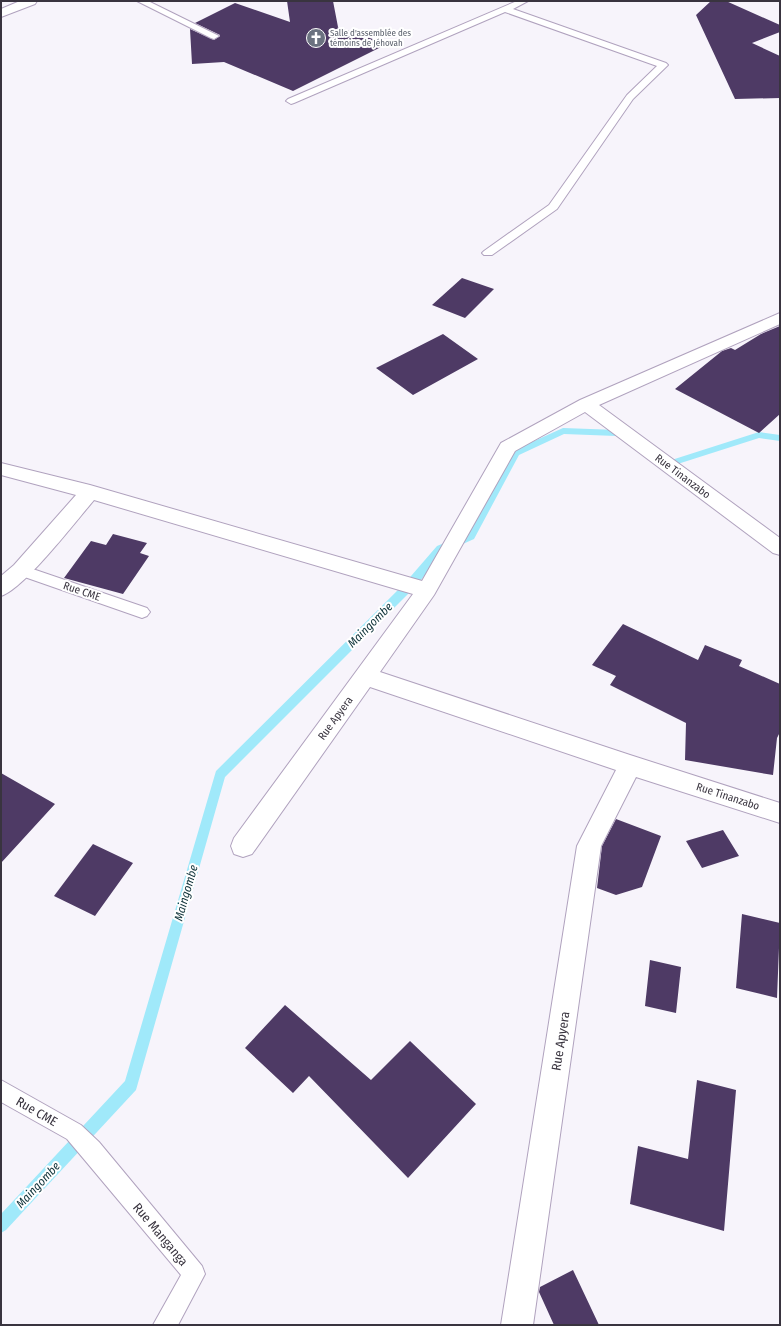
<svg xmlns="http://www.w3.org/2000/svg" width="781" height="1326" font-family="'Fira Sans Condensed',sans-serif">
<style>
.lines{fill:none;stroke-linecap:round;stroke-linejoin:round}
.stream{fill:#a0e9fa;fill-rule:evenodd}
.building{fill:#4e3a65}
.service-casing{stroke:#b0a2be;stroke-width:2}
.minor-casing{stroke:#b0a2be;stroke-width:2}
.tertiary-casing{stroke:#b0a2be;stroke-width:2}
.service{fill:#fff;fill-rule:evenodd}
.minor{fill:#fff;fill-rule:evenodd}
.tertiary{fill:#fff;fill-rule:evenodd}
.labels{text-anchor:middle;stroke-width:4;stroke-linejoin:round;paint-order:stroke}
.far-worship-label{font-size:9px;fill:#5b616d;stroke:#fff;text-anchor:start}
.street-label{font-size:11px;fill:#39343f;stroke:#fff}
.water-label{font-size:12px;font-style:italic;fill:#0f333a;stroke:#fff}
.near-street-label{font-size:13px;fill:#39343f;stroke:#fff}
</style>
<rect width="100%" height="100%" fill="#f7f4fb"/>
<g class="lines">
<path class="stream" d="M563,428L618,430L631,439L626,442L616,436L564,434L519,455L474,539L445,552L413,589L225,777L136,1090L6,1230L1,1233V1214L125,1081L216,771L405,583L437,546L466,534L512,451Z
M759,432L780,435V441L759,438L662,469L657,466L659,464Z"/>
</g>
<path class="building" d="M287,1H333L338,27L387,44L293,91L224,62L192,64L190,29L214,40L220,36V35L195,23L235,3L290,22Z
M711,1H726L780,25V32L752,43L780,56V98L735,99L696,15Z
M462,278L494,289L465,318L432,305Z
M780,326V414L759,433L675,389L722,351L731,348L735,350L761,334Z
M443,334L478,359L413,395L376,368Z
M113,534L147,543L140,553L149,556L123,594L64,578L91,541L106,545Z
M623,624L698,660L705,645L742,660L739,666L780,684V732L777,738L773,775L685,760L686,723L610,685L616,676L592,665Z
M1,773L55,804L1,863Z
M616,819L661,836L642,887L616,895L597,888L602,846Z
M723,830L739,856L702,868L686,841Z
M93,844L133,863L95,916L54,896Z
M742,914L780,923L777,998L736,988Z
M650,960L681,967L676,1013L645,1006Z
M285,1005L371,1080L410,1041L476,1104L408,1178L309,1076L293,1093L245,1048Z
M697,1080L736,1090L724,1231L630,1204L638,1146L688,1159Z
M573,1270L599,1325H554L539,1292L540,1287Z"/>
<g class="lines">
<defs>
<path id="service" d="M137,1H148L219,36L214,39L211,38Z
M517,1H528L513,9L666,63L668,65L633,99L557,209L492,255H484L482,253L484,251L549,205L627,95L657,66L505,12L294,103L291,104L286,101L288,99Z
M21,565L147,608L150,612L147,616L142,618L16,574L14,570L16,566Z
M1,1080L81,1125L99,1142L202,1266L205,1274L178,1325H153L181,1275L83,1158L67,1139L1,1102Z"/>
<path id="minor" d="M780,313V324L599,405L780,538V555L773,553L585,412L515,451L434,595L380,672L630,755L780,803V823L636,777L601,846L533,1325H501L577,846L616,770L370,687L252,854L243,857L234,854L231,846L234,838L413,594L94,500C76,521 24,589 1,596V576L14,565L76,495L1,475V463L90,485L422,581L501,443L580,400Z"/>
<path id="tertiary" d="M20,1H37L35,4L1,17V9Z"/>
</defs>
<use href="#service" class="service-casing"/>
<use href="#minor" class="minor-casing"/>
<use href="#tertiary" class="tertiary-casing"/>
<use href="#service" class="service"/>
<use href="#minor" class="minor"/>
<use href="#tertiary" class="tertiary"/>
</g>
<defs>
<symbol id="church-disc" viewBox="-11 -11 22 22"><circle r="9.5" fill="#6b7280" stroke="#fff"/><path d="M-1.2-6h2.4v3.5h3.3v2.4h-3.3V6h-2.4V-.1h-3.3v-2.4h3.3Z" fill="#fff"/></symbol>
</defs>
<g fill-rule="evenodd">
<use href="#church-disc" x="305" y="27" width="22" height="22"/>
</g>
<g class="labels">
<g class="far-worship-label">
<text x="330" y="36">Salle d'assemblée des<tspan x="330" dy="10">témoins de Jéhovah</tspan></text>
</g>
<g class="street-label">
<text transform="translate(683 476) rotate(37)" y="4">Rue Tinanzabo</text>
<text transform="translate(82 591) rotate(19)" y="4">Rue CME</text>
<text transform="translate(335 718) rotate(-54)" y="4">Rue Apyera</text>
<text transform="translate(728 796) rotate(18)" y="4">Rue Tinanzabo</text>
</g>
<g class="water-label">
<text transform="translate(370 625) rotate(-45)" y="4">Maingombe</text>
<text transform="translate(186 893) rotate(-74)" y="4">Maingombe</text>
<text transform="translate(38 1185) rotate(-47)" y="4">Maingombe</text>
</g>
<g class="near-street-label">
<text transform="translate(560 1041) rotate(-81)" y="5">Rue Apyera</text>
<text transform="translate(37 1111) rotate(30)" y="5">Rue CME</text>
<text transform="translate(161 1234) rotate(50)" y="5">Rue Manganga</text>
</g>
</g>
<rect width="781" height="1326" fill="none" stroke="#39343f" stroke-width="4"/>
</svg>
